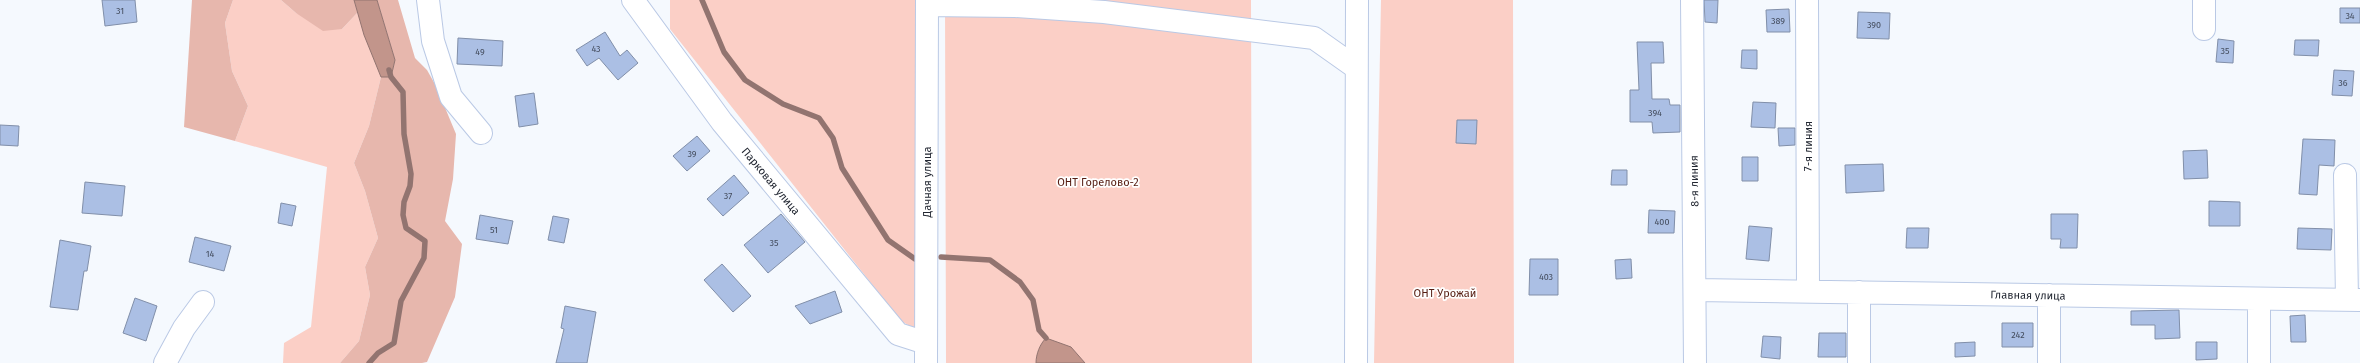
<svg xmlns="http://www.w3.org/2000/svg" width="2360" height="363" font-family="'Fira Sans',sans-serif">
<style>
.green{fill:#fbcfc6}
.forest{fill:#e7b7ad}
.water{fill:#c2958b;stroke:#927470}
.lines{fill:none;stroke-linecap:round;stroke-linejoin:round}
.stream{stroke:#927470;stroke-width:5.5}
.building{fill:#abbfe4;stroke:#818fa9}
.minor-casing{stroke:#bac9e5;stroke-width:24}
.minor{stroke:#fff;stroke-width:22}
.labels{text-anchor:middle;stroke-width:3.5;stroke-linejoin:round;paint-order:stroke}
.number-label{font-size:9px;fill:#444d5e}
.street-label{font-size:11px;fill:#222732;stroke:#fff}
.park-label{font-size:11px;fill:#561d12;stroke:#fff}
</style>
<rect width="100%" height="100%" fill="#f5f9fe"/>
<path class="green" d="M233,0H281L296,13L342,29L358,12L381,77L369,126L354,163L365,191L378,238L365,267L370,295L359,341L340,363H283L284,343L311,327L327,167L235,141L248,106L232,71L225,23Z
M670,0H915L919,331L901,321L670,29Z
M945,0H1251L1252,363H946Z
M1381,0H1513L1514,363H1374Z"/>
<path class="forest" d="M192,0H233L225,23L232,71L248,106L235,141L184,127Z
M281,0H354L358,12L342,29L323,31L296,13Z
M377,0H398L415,58L427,70L436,86L456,134L453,179L445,221L462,244L455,297L427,362L422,363H340L359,341L370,295L365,267L378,238L365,191L354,163L369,126L381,77H391L395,60Z"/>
<path class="water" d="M354,0H377L395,60L391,77H381L364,35Z
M1046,338L1071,347L1085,363H1036C1036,354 1040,344 1046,338Z"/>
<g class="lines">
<path class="stream" d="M702,0L724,52L745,80L783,104L819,118L833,138L842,168L888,240L915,259
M941,257L990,260L1020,282L1033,300L1039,330L1046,338
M369,363L378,353L394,343L401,301L424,258L425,241L406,228L403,215L404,202L410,186L411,174L404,134L403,92L391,77L389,70"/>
</g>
<path class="building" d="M102,0H135L137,22L105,26Z
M1704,0H1718L1717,23L1705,22Z
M2340,8H2360V23H2340Z
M1789,9L1790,32H1767L1766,10Z
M1858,12L1890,13L1889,39L1857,38Z
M605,32L620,56L627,50L638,63L618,80L599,58L587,66L576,50Z
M458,38L503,41L502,66L457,64Z
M2218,39L2234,41L2233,63L2216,62Z
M2295,40H2319L2318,56L2294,55Z
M1637,42H1663L1664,63H1651L1652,99H1669L1670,105H1680V132L1653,133L1652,122H1630V90H1639Z
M1742,50H1757V69L1741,68Z
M2334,70L2354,71L2352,96L2332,95Z
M534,93L538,124L519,127L515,96Z
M1753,102L1776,103L1775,128L1751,127Z
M1457,120H1477L1476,144L1456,143Z
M0,125L19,126L18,146L0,145Z
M1778,128H1795V145L1779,146Z
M697,136L710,151L687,171L673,156Z
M2303,139L2335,140L2334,166L2319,165L2317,195L2299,194Z
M2207,150L2208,178L2184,179L2183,151Z
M1742,157H1758V181H1742Z
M1883,164L1884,191L1846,193L1845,165Z
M1612,170H1627V185H1611Z
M734,175L749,193L723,216L707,199Z
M85,182L125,186L122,216L82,213Z
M2209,201L2240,202V226H2209Z
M281,203L296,206L292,226L278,223Z
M1649,210L1675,211L1674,233H1648Z
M781,214L805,242L768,273L744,245Z
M2051,214H2078L2077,248H2060L2061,239H2051Z
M480,215L513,221L508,244L476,239Z
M553,216L569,219L564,243L548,240Z
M1749,226L1772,228L1769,261L1746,259Z
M1907,228H1929L1928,248H1906Z
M2298,228L2332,229L2331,250L2297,249Z
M195,237L231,246L224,271L189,262Z
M60,240L91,246L87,271H84L78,310L50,307Z
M1530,259H1558V295H1529Z
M1631,259L1632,278L1616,279L1615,260Z
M722,264L751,296L733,312L704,280Z
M835,291L842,312L810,324L795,306Z
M135,298L157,306L146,341L123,333Z
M565,306L596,312L587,363H556L564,329L561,328Z
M2179,310L2180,338L2155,339V325H2131V311Z
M2305,315L2306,342H2291L2290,316Z
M2002,323H2033V347H2002Z
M1819,333H1846V357H1818Z
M1763,336L1781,337L1780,359L1761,357Z
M1975,342V356L1955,357V343Z
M2196,342H2217V359L2196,360Z"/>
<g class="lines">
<defs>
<path id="minor" d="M428,0L433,41L451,97L481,133
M633,0L722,122L898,334L926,343
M1692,0L1695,363
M1807,0L1808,291
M927,5L1015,6L1104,12L1314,38L1355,67
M2204,29V0
M2345,175L2347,300
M1696,290L2360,300
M1859,292V363
M2049,295V363
M165,363L184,328L203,302
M926,363L927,0
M1356,363L1357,0
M2259,363V299"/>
</defs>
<use href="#minor" class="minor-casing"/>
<use href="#minor" class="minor"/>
</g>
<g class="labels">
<g class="number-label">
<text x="120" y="14">31</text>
<text x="2350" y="19">34</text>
<text x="1778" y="24">389</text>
<text x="1874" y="28">390</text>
<text x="596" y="52">43</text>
<text x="2225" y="54">35</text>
<text x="480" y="55">49</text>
<text x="2343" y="86">36</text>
<text x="1655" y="116">394</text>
<text x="692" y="157">39</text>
<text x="728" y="199">37</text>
<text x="1662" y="225">400</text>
<text x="494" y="233">51</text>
<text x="774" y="246">35</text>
<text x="210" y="257">14</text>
<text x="1546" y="280">403</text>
<text x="2018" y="338">242</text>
</g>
<g class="street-label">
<text transform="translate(1808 146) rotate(-90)" y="4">7-я линия</text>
<text transform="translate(771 181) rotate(50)" y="4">Парковая улица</text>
<text transform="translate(1694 181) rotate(-91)" y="4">8-я линия</text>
<text transform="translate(927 182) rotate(-90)" y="4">Дачная улица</text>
<text transform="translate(2028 295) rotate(1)" y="4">Главная улица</text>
</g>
<g class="park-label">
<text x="1098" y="186">ОНТ Горелово-2</text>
<text x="1445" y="297">ОНТ Урожай</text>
</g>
</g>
</svg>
